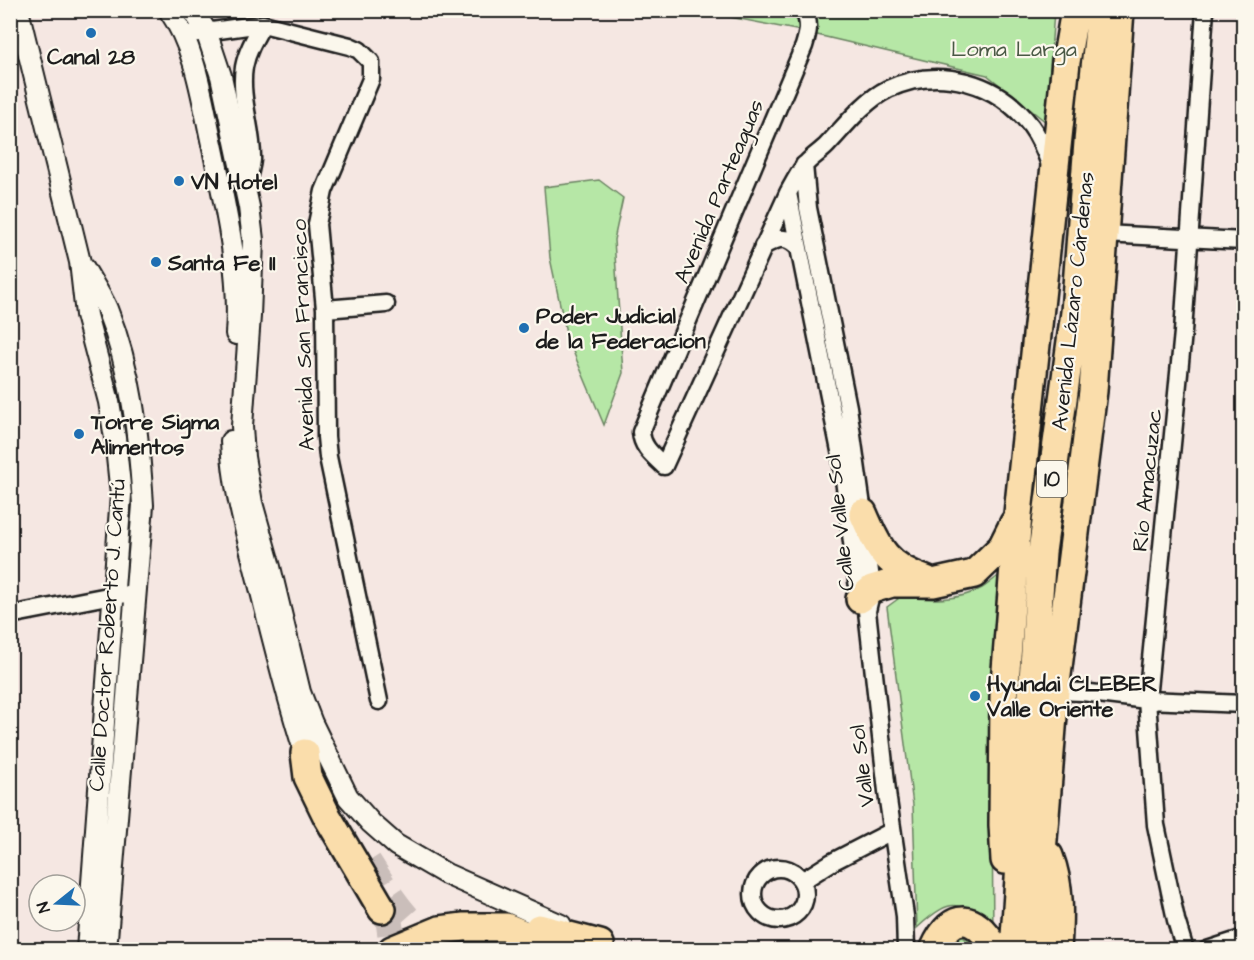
<svg xmlns="http://www.w3.org/2000/svg" width="1254" height="960" font-family="'Architects Daughter',sans-serif">
<style>
.green{fill:#b6e7a6;stroke:#698261;stroke-width:1.5}
.lines{fill:none;stroke-linecap:round;stroke-linejoin:round}
.trunk-tunnel{stroke:#cabeba;stroke-width:27;stroke-dasharray:27 14;stroke-linecap:butt}
.minor-casing{stroke:#1c1c1c;stroke-width:21}
.tertiary-casing{stroke:#1c1c1c;stroke-width:24}
.trunk-casing{stroke:#1c1c1c;stroke-width:32}
.minor{stroke:#fbf7ec;stroke-width:16}
.tertiary{stroke:#fbf7ec;stroke-width:20}
.trunk{stroke:#faddab;stroke-width:27}
.poi-dot{fill:#1f6fb2;stroke:#fbf7ec;stroke-width:2}
.labels{text-anchor:middle;stroke-width:4.5;stroke-linejoin:round;paint-order:stroke}
.shield{fill:#fbf7ec;stroke:#5f5e5a;stroke-width:1.5}
.shield-label{font-size:21px;font-weight:bold;fill:#1c1c1c}
.park-label{font-size:22px;fill:#4a5945;stroke:#fbf7ec}
.poi-label{font-size:22px;font-weight:bold;fill:#1c1c1c;stroke:#fbf7ec;text-anchor:start}
.street-label{font-size:22px;fill:#1c1c1c;stroke:#fbf7ec}
</style>
<rect width="100%" height="100%" fill="#f5e7e2"/>
<filter id="ink" filterUnits="userSpaceOnUse"><feTurbulence type="fractalNoise" baseFrequency=".0167" numOctaves="2"/><feDisplacementMap in="SourceGraphic" scale="12" xChannelSelector="R" yChannelSelector="G"/><feConvolveMatrix kernelMatrix="1 2 1 2 8 2 1 2 1" color-interpolation-filters="sRGB"/></filter>
<g filter="url(#ink)">
<path class="green" d="M699,11H1054L1046,122L987,75L796,30Z
M599,180L623,198L614,240L623,373L604,425L567,337L550,258L544,187Z
M1001,574L992,795L993,940C963,903 957,891 917,928L913,805L887,607L902,596C927,601 959,601 982,588C989,584 995,578 1001,574Z
M963,937L973,943L976,949L943,950L953,938Z"/>
<g class="lines">
<path class="trunk-tunnel" d="M368,862C389,895 412,934 450,950
M382,909L389,921L393,950"/>
<defs>
<path id="minor" d="M803,10C811,23 808,33 804,46L641,432C642,448 654,456 664,466L788,193C793,184 798,174 804,166C811,157 821,152 828,144C846,125 864,101 888,89C939,65 998,82 1031,126C1040,138 1046,153 1051,167
M183,35L263,24L350,46L359,50L371,62V79L324,191L317,224L325,309L326,437L328,457L379,701
M804,165L808,208L848,407L863,513L872,589L867,611L888,800L905,916L906,950
M245,187C248,178 251,170 252,160C253,129 239,99 244,67C247,51 255,38 263,24
M788,193L799,248
M1103,234L1244,241
M763,246C779,238 785,234 799,248L841,456L857,581L860,599L864,605
M325,309L386,304
M10,615L113,595L136,594
M1055,691L1082,692L1147,700L1244,704
M753 894a26 26 0 1 1 52 0a26 26 0 1 1-52 0Z
M802,881L832,862L892,831
M1185,950L1176,920L1156,825L1147,700L1183,332L1205,10
M1207,950L1244,938"/>
<path id="tertiary" d="M18,10L80,262L86,315L109,402L115,438L121,495L87,950
M169,10C196,49 202,99 212,144C225,206 241,271 236,334
M193,10L206,31L221,76L249,207L253,240L250,316L242,426L244,457L252,503L270,567L300,692L312,723L348,797L371,823L396,845L446,874L561,925
M84,268C91,281 101,295 107,309C132,371 139,438 143,505L106,950
M231,441C233,488 246,531 257,576C272,635 286,695 305,753"/>
<path id="trunk" d="M863,513C879,550 886,566 926,580
M860,599L872,589L892,583H933L974,574L1002,547L1014,523
M305,753L308,777L327,816L382,909
M1049,856C1061,887 1059,917 1057,950
M1005,860L1003,825L1004,696L1018,514L1066,62L1075,10
M539,928L600,944
M392,950L440,930L464,927H506L561,950
M934,950C952,909 976,914 996,950
M1014,950L1042,552L1075,312L1090,116L1101,10
M1037,950V914L1055,691L1093,391L1120,10"/>
</defs>
<use href="#minor" class="minor-casing"/>
<use href="#tertiary" class="tertiary-casing"/>
<use href="#trunk" class="trunk-casing"/>
<use href="#minor" class="minor"/>
<use href="#tertiary" class="tertiary"/>
<use href="#trunk" class="trunk"/>
</g>
</g>
<g class="poi-dot">
<circle cx="91" cy="33" r="6"/>
<circle cx="179" cy="181" r="6"/>
<circle cx="156" cy="262" r="6"/>
<circle cx="524" cy="328" r="6"/>
<circle cx="79" cy="434" r="6"/>
<circle cx="975" cy="696" r="6"/>
</g>
<g class="labels">
<rect class="shield" x="1037" y="461" width="30" height="36" rx="4.5"/>
<g class="shield-label">
<text x="1052" y="486">10</text>
</g>
<g class="park-label">
<text x="1014" y="56">Loma Larga</text>
</g>
<g class="poi-label">
<text x="91" y="64" text-anchor="middle">Canal 28</text>
<text x="191" y="189">VN Hotel</text>
<text x="168" y="270">Santa Fe II</text>
<text x="536" y="323">Poder Judicial<tspan x="536" dy="25">de la Federacion</tspan></text>
<text x="91" y="429">Torre Sigma<tspan x="91" dy="25">Alimentos</tspan></text>
<text x="987" y="691">Hyundai CLEBER<tspan x="987" dy="25">Valle Oriente</tspan></text>
</g>
<g class="street-label">
<text transform="translate(718 191) rotate(-67)" y="8">Avenida Parteaguas</text>
<text transform="translate(1072 301) rotate(-84)" y="8">Avenida Lázaro Cárdenas</text>
<text transform="translate(302 335) rotate(-92)" y="8">Avenida San Francisco</text>
<text transform="translate(1146 480) rotate(-84)" y="8">Río Amacuzac</text>
<text transform="translate(839 523) rotate(-96)" y="8">Calle Valle Sol</text>
<text transform="translate(106 635) rotate(-86)" y="8">Calle Doctor Roberto J. Cantú</text>
<text transform="translate(861 766) rotate(-97)" y="8">Valle Sol</text>
</g>
</g>
<rect width="1254" height="960" fill="none" stroke="#fbf7ec" stroke-width="36"/>
<rect x="18" y="18" width="1218" height="924" fill="none" stroke="#1c1c1c" stroke-width="2" filter="url(#ink)"/>
<g transform="translate(57 903) rotate(252)"><circle r="28" fill="#fbf7ec" stroke="#a29f99" stroke-width="1.5"/>
<path d="M0-4.5L10 22L0 15L-10 22Z" fill="#1f6fb2"/>
<text y="-9" font-size="16" font-weight="bold" text-anchor="middle" fill="#1c1c1c">N</text>
</g>
</svg>
